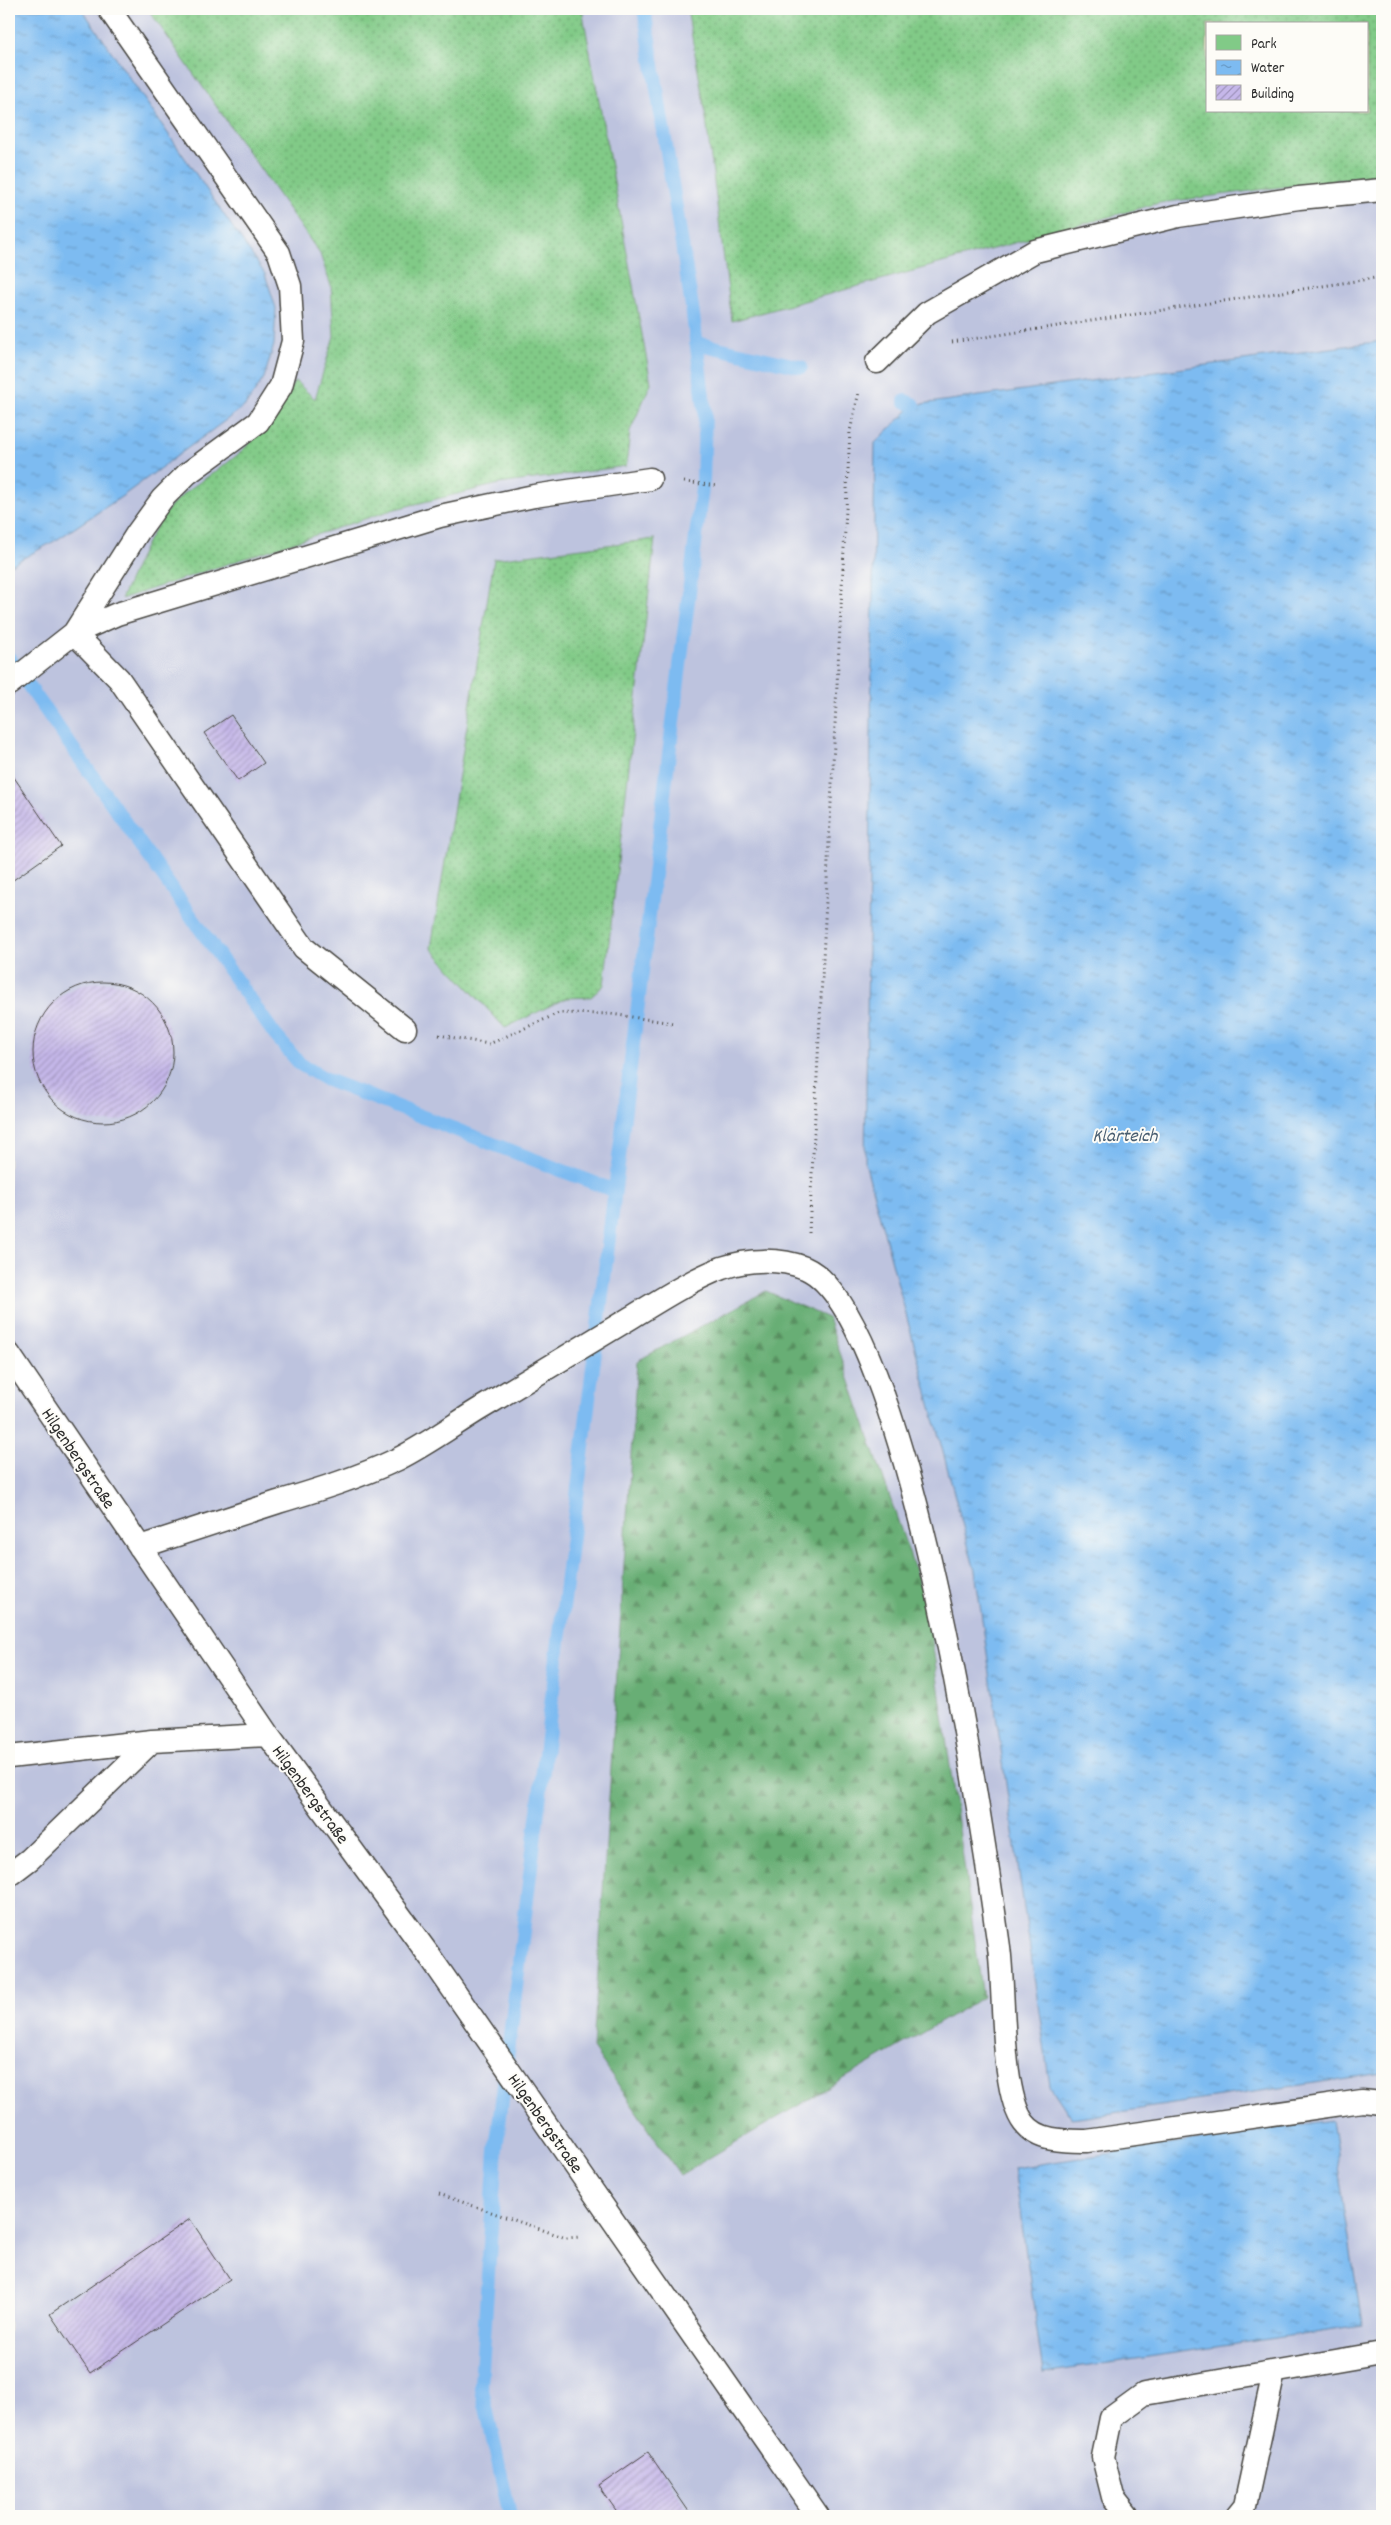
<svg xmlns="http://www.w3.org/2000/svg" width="1391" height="2525" font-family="Dekko,sans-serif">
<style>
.industrial{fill:#bdc3de;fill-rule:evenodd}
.green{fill:url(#green-dots);stroke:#567a59;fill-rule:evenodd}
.forest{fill:url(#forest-firs);stroke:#4a6c50}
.water{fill:url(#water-ripples);stroke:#54738e}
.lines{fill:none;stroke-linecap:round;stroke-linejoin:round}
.stream{stroke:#7dbbf1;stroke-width:14}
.building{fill:url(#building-hatch)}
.lane-casing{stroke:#484743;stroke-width:25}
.path{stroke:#484743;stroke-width:3;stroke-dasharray:1 4;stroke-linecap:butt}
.lane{stroke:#fff;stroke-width:22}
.labels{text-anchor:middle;stroke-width:4;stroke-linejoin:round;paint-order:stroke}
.street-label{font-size:18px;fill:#2b2b2b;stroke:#fdfcf7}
.water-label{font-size:19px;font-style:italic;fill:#485d70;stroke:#fdfcf7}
</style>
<defs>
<pattern id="green-dots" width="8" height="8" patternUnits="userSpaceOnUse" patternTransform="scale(1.25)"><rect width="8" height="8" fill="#81ca87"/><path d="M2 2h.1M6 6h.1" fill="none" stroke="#6aa46f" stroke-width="1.8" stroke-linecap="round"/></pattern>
<pattern id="forest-firs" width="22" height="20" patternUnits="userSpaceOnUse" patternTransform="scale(1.25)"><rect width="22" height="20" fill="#68ae74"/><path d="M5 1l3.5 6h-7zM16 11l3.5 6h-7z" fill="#568e5f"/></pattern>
<pattern id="water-ripples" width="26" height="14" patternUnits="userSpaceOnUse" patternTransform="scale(1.25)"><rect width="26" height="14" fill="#7dbbf1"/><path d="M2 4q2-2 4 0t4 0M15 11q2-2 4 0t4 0" fill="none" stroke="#6798c3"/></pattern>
<pattern id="building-hatch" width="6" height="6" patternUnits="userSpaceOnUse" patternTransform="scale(1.25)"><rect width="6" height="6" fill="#c5b7e9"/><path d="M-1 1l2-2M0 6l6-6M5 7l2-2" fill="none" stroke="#a095bd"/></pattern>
</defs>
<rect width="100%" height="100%" fill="#fdfcf7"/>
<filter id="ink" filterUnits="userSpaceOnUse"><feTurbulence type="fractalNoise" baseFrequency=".02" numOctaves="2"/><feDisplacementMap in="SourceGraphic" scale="10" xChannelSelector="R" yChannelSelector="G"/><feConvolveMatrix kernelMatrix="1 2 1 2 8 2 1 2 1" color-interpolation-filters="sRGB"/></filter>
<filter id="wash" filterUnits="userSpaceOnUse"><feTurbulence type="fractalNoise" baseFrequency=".0096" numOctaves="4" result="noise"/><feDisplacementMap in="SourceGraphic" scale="20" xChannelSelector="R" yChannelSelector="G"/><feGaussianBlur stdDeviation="1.12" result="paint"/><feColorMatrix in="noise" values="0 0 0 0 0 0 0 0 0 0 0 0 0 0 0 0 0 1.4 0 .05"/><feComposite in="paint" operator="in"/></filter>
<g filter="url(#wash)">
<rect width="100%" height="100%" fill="#eee6ca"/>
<path class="industrial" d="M9,9H1382V2516H9ZM1207,24H1367V111H1207Z"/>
<path class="green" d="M148,9H582L651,383L630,431L626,466L499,484L395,509L121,599C135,569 147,536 167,511C186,487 214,475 236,456C263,432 276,412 295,381L315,399L334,336L331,286L320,254Z
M687,9H1382V174L1159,203L732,321L704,104ZM1207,24H1367V111H1207Z
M655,539L604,985L591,997L566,998L505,1028L431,948L494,559Z"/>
<path class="forest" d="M766,1291L828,1318L927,1605L983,1997L680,2175L593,2048L637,1361Z"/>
<path class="water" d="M9,9H82L265,274L276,308L274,345L264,378L245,406L124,495L58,539L9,566Z
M1382,341V2073L1072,2119L1050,2086L975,1571L865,1162L875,443L914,405Z
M1331,2120L1362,2325L1043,2373L1014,2168Z"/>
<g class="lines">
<path class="stream" d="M696,343L801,367
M905,401L914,405
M9,658L275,1035L300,1064L327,1080L615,1191
M510,2516L481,2385L496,2149L703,480L705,412L692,307L644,9"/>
</g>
<g id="blocks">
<path class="building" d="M231,715L264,763L238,781L204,733Z
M9,770L61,846L9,883Z
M33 1052a70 70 0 1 1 140 0a70 70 0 1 1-140 0Z
M190,2219L230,2279L90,2373L50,2314Z
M648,2452L692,2516H620L599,2486Z"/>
</g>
</g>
<g filter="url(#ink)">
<use href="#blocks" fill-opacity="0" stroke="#484743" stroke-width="1"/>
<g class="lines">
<defs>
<path id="lane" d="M877,362L927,313L1035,251L1178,216L1299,198L1382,190
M9,684L74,633L138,532L162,499L187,474L258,422L281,386L293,341L290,286L279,253L109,9
M405,1029L304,948L119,679L74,633L117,614L440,516L534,496L650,479
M9,1354L268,1735L431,1958L818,2516
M140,1547C186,1532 232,1517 278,1502C318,1490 360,1477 398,1459C426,1445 452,1426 478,1410C529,1379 580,1348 632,1317C658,1301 693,1279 722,1268C748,1259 780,1258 805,1268C908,1312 983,1832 999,1947C1005,1990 1000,2092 1024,2123C1038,2142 1066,2141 1087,2141L1362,2101L1382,2103
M9,1757L152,1741L268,1735
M9,1875L30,1859L152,1741
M1128,2516L1113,2497L1103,2457L1111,2418L1144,2394L1382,2353
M1237,2516L1245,2506L1274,2372"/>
</defs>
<use href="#lane" class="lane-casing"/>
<path class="path" d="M952,342L1382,277
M684,482L718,486
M439,1035L489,1044L559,1013L611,1014L673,1023
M809,1233L850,431L859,392
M439,2194L566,2238L581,2237"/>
<use href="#lane" class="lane"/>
</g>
</g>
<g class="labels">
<g class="street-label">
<text transform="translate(79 1458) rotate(56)" y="6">Hilgenbergstraße</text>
<text transform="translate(311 1794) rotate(54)" y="6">Hilgenbergstraße</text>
<text transform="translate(546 2123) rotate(55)" y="6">Hilgenbergstraße</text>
</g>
<g class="water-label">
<text x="1125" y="1141">Klärteich</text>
</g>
</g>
<rect width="1391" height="2525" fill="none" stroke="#fdfcf7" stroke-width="30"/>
<rect x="1206" y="22" width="162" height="90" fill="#fdfcf7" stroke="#a9a8a5"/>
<rect x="1216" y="35" width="25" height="15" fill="#81ca87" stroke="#a9a8a5"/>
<text x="1251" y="48" font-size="15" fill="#2b2b2b">Park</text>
<rect x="1216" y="60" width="25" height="15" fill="url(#water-ripples)" stroke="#a9a8a5"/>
<text x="1251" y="72" font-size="15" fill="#2b2b2b">Water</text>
<rect x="1216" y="85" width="25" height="15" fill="url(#building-hatch)" stroke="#a9a8a5"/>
<text x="1251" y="98" font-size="15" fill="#2b2b2b">Building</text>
</svg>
